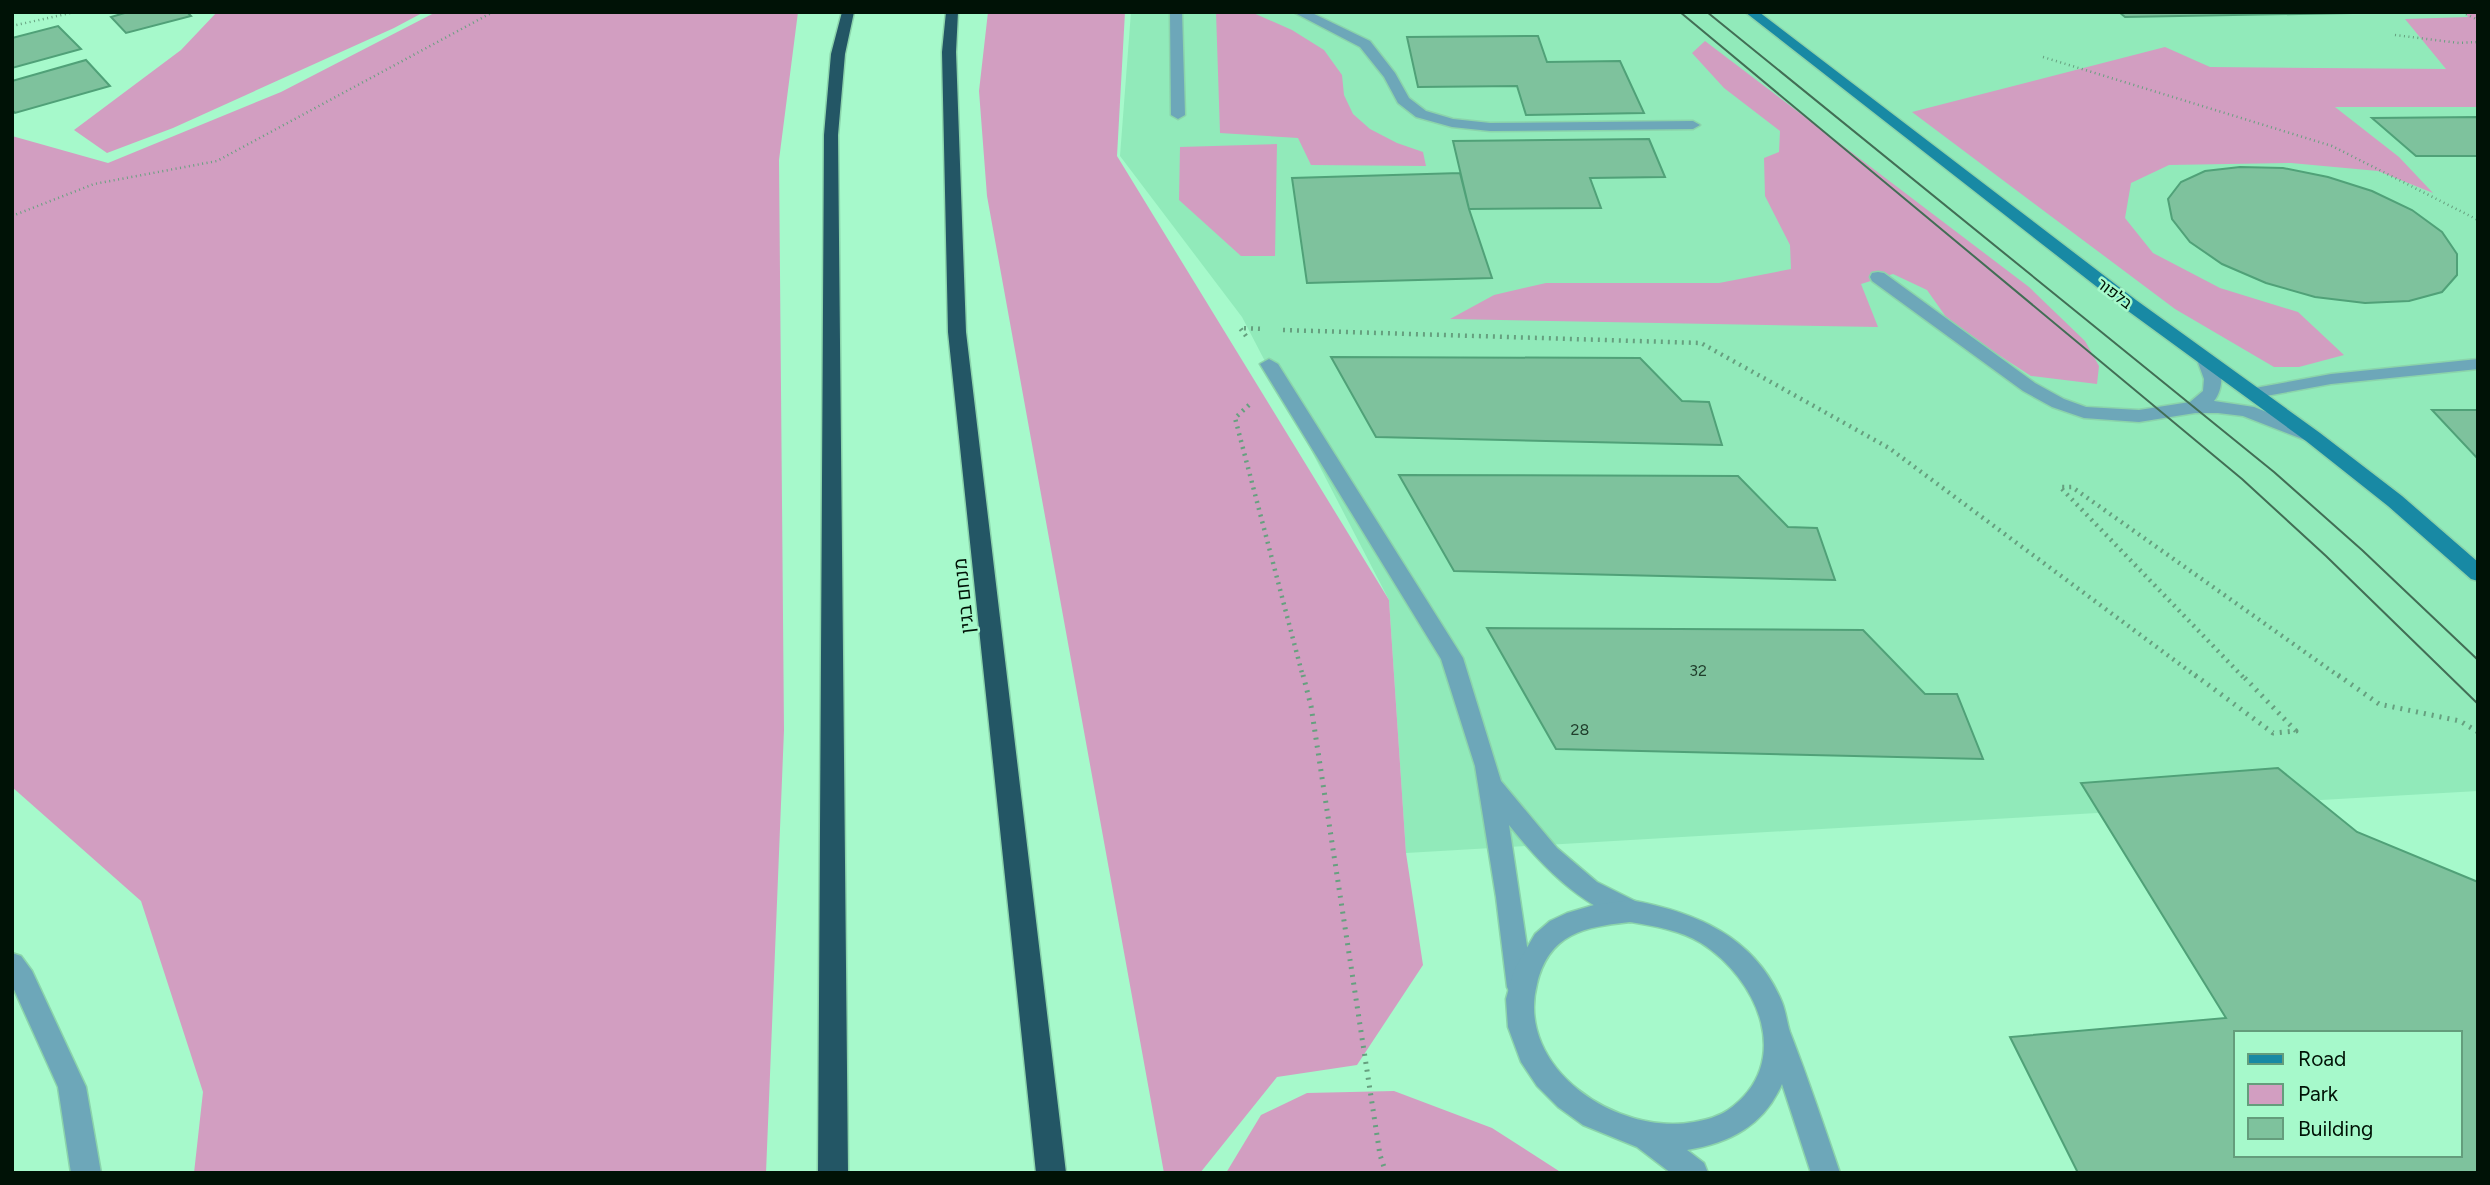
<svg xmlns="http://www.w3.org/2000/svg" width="2490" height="1185" font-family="Figtree,Heebo,sans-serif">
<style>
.built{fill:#91eaba}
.green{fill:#d29ec1}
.building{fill:#7ec29d;stroke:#50a178;stroke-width:2;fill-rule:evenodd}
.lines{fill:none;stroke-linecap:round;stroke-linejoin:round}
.lane-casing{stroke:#8bd4ab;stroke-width:3}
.street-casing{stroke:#8bd4ab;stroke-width:3}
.secondary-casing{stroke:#8bd4ab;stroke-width:3}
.highway-casing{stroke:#8bd4ab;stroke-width:3}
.path-far2{stroke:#66a07f;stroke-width:2.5;stroke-dasharray:1 3.5;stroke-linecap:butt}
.path-far1{stroke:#66a07f;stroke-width:4.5;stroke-dasharray:2 5;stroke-linecap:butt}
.path{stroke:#66a07f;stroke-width:5;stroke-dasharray:2 6;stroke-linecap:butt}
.lane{fill:#6da7b9;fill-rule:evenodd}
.street{fill:#6da7b9;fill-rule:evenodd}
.secondary{fill:#1889a4;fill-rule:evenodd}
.highway{fill:#235665;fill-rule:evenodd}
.tram{stroke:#426e55;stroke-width:2}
.labels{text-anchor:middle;stroke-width:5;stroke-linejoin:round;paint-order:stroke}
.far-street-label{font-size:16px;fill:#001206;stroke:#a6f9cb}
.number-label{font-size:16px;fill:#203e2c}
.street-label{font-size:19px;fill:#001206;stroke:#a6f9cb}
</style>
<rect width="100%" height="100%" fill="#a6f9cb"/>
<path class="built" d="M1131,12H2478V791L1406,853L1389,600L1242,317L1120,156Z"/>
<path class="green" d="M217,12H424L394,28L173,128L107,153L74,130L181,50Z
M436,12H798L779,160L784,730L766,1173H194L203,1092L141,901L12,787V136L108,163L281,92Z
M988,12H1125L1117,156L1389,600L1406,853L1423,965L1357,1065L1277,1077L1200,1173H1164L987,196L979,91Z
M1216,12H1251L1292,30L1324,50L1342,75L1344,95L1353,114L1370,129L1397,143L1423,152L1426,166L1311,165L1298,138L1220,133Z
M2465,12H2478V107H2335L2399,157L2433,193L2378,171L2291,163L2169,165L2131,183L2125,218L2153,253L2220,288L2298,312L2344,355L2299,367H2274L2175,309L1912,112L2165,47L2210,67L2446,69L2405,19L2468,17Z
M1705,41L2029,287L2085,341L2099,366L2097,384L2031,376L1951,324L1927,290L1893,274L1861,284L1878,327L1450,319L1494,295L1546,283H1719L1791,269L1790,245L1765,196L1764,158L1779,152L1780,131L1724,88L1692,53Z
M1277,144L1275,256H1241L1179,200L1180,147Z
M1394,1091L1492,1128L1562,1173H1226L1261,1115L1307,1093Z"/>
<path class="building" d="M128,12H187L191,16L126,33L111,17Z
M2119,12H2406L2125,17Z
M58,26L81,49L12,68V38Z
M1538,36L1547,62L1620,61L1644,113L1526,115L1517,86L1418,87L1407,37Z
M86,60L110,86L15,113L12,110V81Z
M2478,117V156H2416L2372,118Z
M1649,139L1665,177L1590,178L1601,208L1469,209L1453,141Z
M2240,167L2283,168L2328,177L2372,191L2412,210L2442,232L2457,254V275L2442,292L2409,301L2365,303L2315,297L2266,283L2222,264L2190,242L2172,219L2168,199L2181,182L2205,171Z
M1460,173L1469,209L1492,278L1307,283L1292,178Z
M1331,357L1640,358L1682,401L1709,402L1722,445L1376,437Z
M2432,410H2478V459Z
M1399,475L1738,476L1788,527L1817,528L1835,580L1454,571Z
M1487,628L1863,630L1925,694H1957L1983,759L1556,749Z
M2278,768L2357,832L2478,882V1173H2078L2010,1037L2226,1018L2081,783ZM2236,1033H2460V1155H2236Z"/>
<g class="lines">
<defs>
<path id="lane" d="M1170,12H1182L1185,115L1178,119L1171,115Z
M1293,12H1310L1370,41L1395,73L1409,98L1426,111L1453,119L1490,123L1693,121L1700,125L1693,129L1490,131L1452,127L1416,117L1398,103L1384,77L1360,47Z
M1878,272L1884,273L2035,383L2064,399L2086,407L2139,410L2190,402L2203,391L2204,379L2196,357L2205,352C2225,357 2225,388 2214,401L2254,407L2312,430L2314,434L2305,440L2243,416L2218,413H2195L2139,422L2084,418L2052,407L2023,391L1872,281L1870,277L1872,273Z
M1269,359L1278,364L1463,658L1501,781L1557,848L1597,882L1639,903L1643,911L1639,919L1630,922C1578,904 1542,866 1509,825L1533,987L1529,995L1520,999L1511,995L1507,987L1496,897L1475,766L1441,659L1260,364Z
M2478,359V369L2331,384L2255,398L2246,393L2255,388L2331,374Z"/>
<path id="street" d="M1630,900C1695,912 1755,936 1782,1002C1786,1012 1787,1023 1790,1032C1808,1078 1824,1126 1840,1173H1811L1782,1084C1764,1125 1731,1143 1687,1150L1704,1163L1708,1173H1671L1637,1147L1583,1125L1558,1107L1537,1086L1521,1062L1508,1027L1506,999L1514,970L1535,934L1550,921L1567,913L1594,905ZM1630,922C1654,926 1680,930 1701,943C1758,979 1795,1063 1728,1110C1718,1117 1705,1120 1694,1122C1617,1136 1515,1068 1537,984C1549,933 1585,927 1630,922Z
M12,953L21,956L32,971L86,1087L101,1173H71L58,1087L12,985Z"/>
<path id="secondary" d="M1745,12H1759L2136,300L2320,433L2402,496L2478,562V581L2471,579L2388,506L2306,441L2124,308Z"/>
<path id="highway" d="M842,12H854L845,54L838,135L848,1173H818L824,135L831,54Z
M946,12H958L956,52L966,332L1066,1173H1036L948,332L942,52Z"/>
</defs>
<use href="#lane" class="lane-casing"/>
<use href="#street" class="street-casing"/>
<use href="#secondary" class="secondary-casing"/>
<use href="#highway" class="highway-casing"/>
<path class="path-far2" d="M2462,12L2478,20
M12,26L75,12
M2395,35L2459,43L2478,42
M2043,57L2332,146L2478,220
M12,216L94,184L217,161L493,12"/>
<path class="path-far1" d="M1283,330L1701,343L1889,448L2197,677
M1246,336L1240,328L1264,329
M1249,405L1235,418L1303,677
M2243,677L2060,487H2072L2340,677"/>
<path class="path" d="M1303,675L1311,706L1380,1155L1386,1173
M2195,675L2273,733L2296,731L2242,675
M2338,675L2379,704L2460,721L2478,732"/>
<use href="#lane" class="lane"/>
<use href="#street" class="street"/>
<use href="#secondary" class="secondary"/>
<use href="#highway" class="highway"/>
<path class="tram" d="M1680,12L2242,479L2326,556L2478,704
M1707,12L2274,472L2362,550L2478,660"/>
</g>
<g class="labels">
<g class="far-street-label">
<text transform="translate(2115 293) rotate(37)" y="6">בלפור</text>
</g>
<g class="number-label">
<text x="1698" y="676">32</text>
<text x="1580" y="735">28</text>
</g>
<g class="street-label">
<text transform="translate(963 596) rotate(-96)" y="7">מנחם בגין</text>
</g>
</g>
<rect width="2490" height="1185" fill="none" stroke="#001206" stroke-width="28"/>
<rect x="2234" y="1031" width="228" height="126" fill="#a6f9cb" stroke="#649d7c" stroke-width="2"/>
<rect x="2248" y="1054" width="35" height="10" fill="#1889a4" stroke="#649d7c" stroke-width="2"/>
<text x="2298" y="1066" font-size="21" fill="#001206">Road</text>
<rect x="2248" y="1084" width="35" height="21" fill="#d29ec1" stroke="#649d7c" stroke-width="2"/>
<text x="2298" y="1101" font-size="21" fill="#001206">Park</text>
<rect x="2248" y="1118" width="35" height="21" fill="#7ec29d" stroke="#649d7c" stroke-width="2"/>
<text x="2298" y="1136" font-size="21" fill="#001206">Building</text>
</svg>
